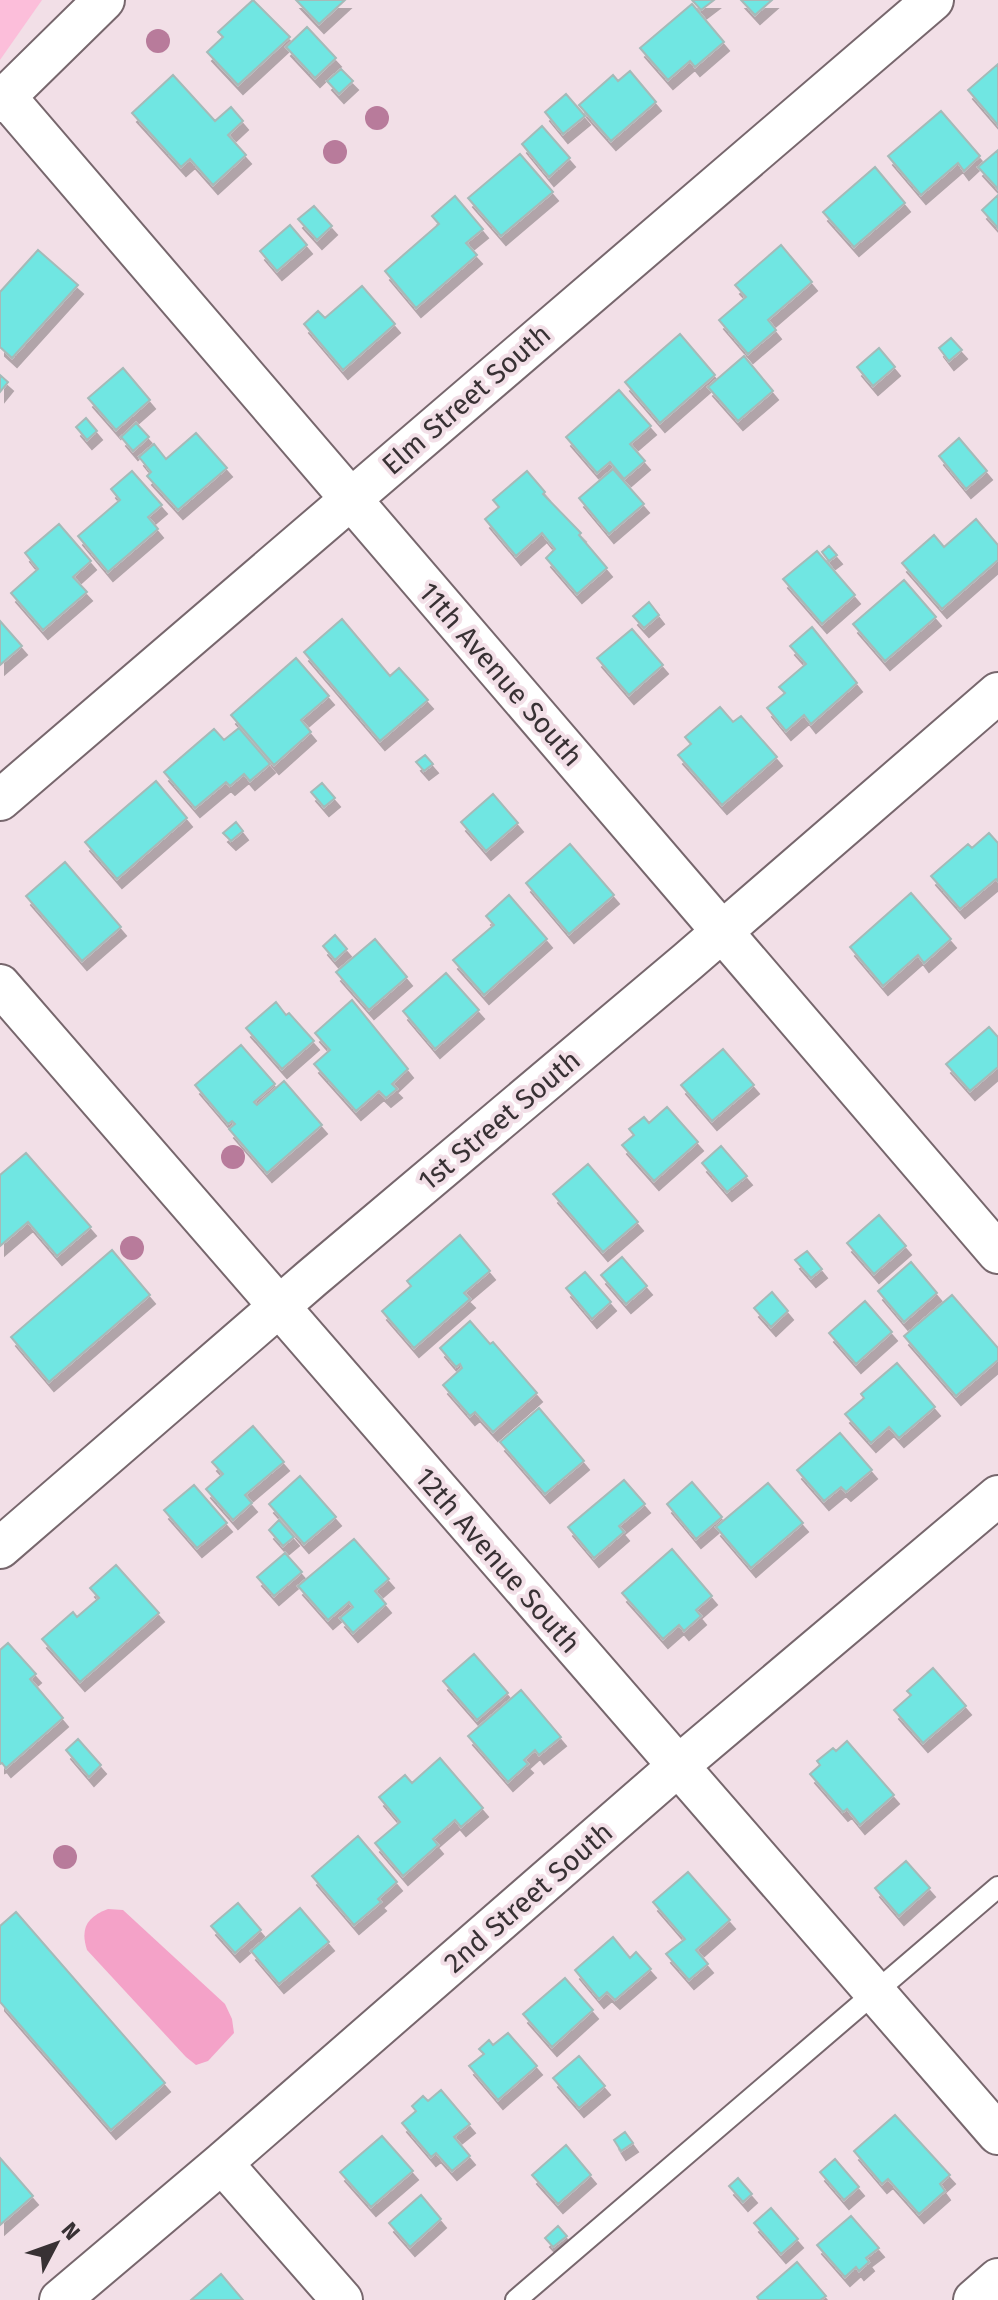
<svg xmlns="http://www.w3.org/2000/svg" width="998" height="2300" font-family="'Fira Sans',sans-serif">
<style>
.green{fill:#fcbeda}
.water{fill:#f4a2c8}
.building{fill:#6fe6e2;stroke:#a5bab8;stroke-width:2;filter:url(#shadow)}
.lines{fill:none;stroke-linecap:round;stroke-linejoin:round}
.lane-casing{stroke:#77676d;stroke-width:24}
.street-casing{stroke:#77676d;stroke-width:44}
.lane{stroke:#fff;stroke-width:20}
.street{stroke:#fff;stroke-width:40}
.tree{fill:#b87b9b}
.labels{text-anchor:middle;stroke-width:8;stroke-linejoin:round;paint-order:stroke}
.street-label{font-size:28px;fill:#383134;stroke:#f2dfe7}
</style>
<defs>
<filter id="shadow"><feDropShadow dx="5" dy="9" stdDeviation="0" flood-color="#0004"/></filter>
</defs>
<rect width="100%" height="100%" fill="#f2dfe7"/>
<path class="green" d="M0,0H42L0,60Z"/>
<path class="water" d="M108,1909L123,1910L225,2004L232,2019L234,2033L208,2061L196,2065L186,2057L87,1950C80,1928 87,1917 108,1909Z"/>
<path class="building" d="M253,0L290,37L238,85L207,52L223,37L218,32Z
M296,0H345L319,24Z
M692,0H714L701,10Z
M741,0H772L755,15Z
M692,4L724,42L695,67L690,61L668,80L640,48Z
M307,27L336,58L315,78L286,47Z
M998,64V125L968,90Z
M341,69L353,81L339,94L327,81Z
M630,71L656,102L611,141L579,105L613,75L618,81Z
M173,75L215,121L231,107L243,121L228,135L246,155L213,185L190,159L181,167L132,113Z
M566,94L585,116L563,134L545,112Z
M941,111L980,156L964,171L958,163L921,195L888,156Z
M542,126L570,158L549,177L522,144Z
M998,150V189L978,167Z
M520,154L553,192L501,236L468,198Z
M875,167L905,203L854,247L823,212Z
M998,195V228L982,210Z
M455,196L483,229L466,243L477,255L416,308L385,271L439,224L432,216Z
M314,206L332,226L317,240L298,219Z
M290,225L307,245L277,271L260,251Z
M781,245L812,282L768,320L776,330L748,354L719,320L746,297L735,285Z
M38,250L78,285L12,358L0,347V292Z
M362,286L395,324L343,370L304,324L318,311L325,318Z
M680,334L715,375L660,423L625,382Z
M951,338L962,350L949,361L939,348Z
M879,348L895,367L873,386L857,367Z
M744,356L773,391L738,421L708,387Z
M123,368L150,400L116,430L88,398Z
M0,375L8,382L0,392Z
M619,390L651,426L630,444L645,461L624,479L610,462L597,473L566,437Z
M86,418L97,431L87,440L76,427Z
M136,423L149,437L133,451L121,437Z
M196,433L227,468L178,510L147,476L151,472L139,457L154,444L166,459Z
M959,438L987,471L966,489L939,456Z
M613,469L644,504L609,534L579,498Z
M132,471L162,505L148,517L158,529L108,572L78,536L120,500L111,489Z
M527,471L545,492L543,494L581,533L579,535L607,568L577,594L546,558L555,549L542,533L516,556L485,519L499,507L493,500Z
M976,519L998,545V560L942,609L902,563L934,535L944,547Z
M59,524L91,561L73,577L87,592L43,630L11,593L38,569L25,553Z
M829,546L837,555L829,561L822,552Z
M817,551L855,595L822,624L783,579Z
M904,580L936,617L885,661L853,624Z
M649,602L659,615L644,628L633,616Z
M342,619L390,676L399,668L428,700L380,741L304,652Z
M0,621L22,646L0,665Z
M812,627L857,683L811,724L804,715L786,731L767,708L785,693L779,687L806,664L790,646Z
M632,629L663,665L629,695L597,658Z
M296,658L329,696L301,720L311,732L274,765L231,715Z
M720,707L733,722L741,716L777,757L722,805L678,755L691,744L685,737Z
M239,728L270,764L250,781L244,774L230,786L226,782L195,808L164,772L214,729L224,740Z
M425,755L433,764L424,771L416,762Z
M156,781L187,818L117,879L85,842Z
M322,783L335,798L324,807L311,792Z
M493,794L518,823L486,851L461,822Z
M236,822L243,831L231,841L223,833Z
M989,833L998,843V881L996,879L960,909L931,876L968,844L972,848Z
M570,844L614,895L569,934L526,883Z
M65,862L121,927L82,961L26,896Z
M911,893L951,939L924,963L918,955L883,986L850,947Z
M509,895L547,939L484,995L453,960L494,925L486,916Z
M335,935L347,949L335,960L323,946Z
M375,939L407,977L369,1010L336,972Z
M446,973L479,1010L435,1049L403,1011Z
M352,1000L408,1069L392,1084L397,1089L386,1098L379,1091L356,1111L314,1064L330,1050L315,1033Z
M276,1002L286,1015L289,1013L314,1041L282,1069L246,1028Z
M989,1027L998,1037V1067L970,1091L946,1064Z
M241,1045L275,1084L254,1102L257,1105L284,1081L322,1125L267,1173L229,1129L235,1124L232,1121L228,1124L195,1085Z
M723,1049L754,1085L712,1121L681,1085Z
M667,1107L698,1142L654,1181L622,1145L634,1135L629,1129L644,1117L649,1123Z
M721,1146L747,1176L727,1192L702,1163Z
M26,1153L91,1227L57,1256L28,1222L0,1246V1175Z
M588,1164L638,1222L603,1252L553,1194Z
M879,1215L906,1246L874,1274L847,1243Z
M460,1235L490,1271L464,1293L470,1299L414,1348L382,1311L411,1286L407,1281Z
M112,1250L150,1295L49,1382L11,1337Z
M807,1251L822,1269L811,1278L795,1260Z
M622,1257L647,1286L626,1304L601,1275Z
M911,1262L937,1293L904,1322L878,1291Z
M585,1272L611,1302L592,1319L566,1288Z
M772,1292L788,1311L771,1327L754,1308Z
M952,1295L998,1348V1360L956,1396L904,1336Z
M865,1301L892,1332L856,1364L829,1333Z
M470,1321L490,1344L493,1342L537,1393L493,1432L475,1412L470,1416L443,1385L462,1368L460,1364L456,1367L440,1348Z
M897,1363L935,1407L899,1438L889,1427L871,1443L845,1414L864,1398L861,1394Z
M539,1408L584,1461L545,1494L500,1442Z
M253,1426L284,1462L245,1495L252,1503L233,1520L206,1489L223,1474L212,1462Z
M840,1433L872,1470L846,1492L841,1487L824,1501L797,1470Z
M300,1476L336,1517L304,1544L269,1504Z
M624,1480L645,1504L619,1526L624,1532L594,1558L568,1527Z
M692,1482L722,1517L696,1539L667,1504Z
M768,1483L803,1523L751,1568L716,1527Z
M194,1485L227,1523L197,1548L164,1510Z
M279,1520L294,1537L283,1546L269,1530Z
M354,1539L389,1579L375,1591L386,1604L353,1633L340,1618L353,1607L349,1602L328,1620L298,1586Z
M672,1549L712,1596L696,1610L701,1616L684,1631L679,1625L663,1639L622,1593Z
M285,1553L302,1572L274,1596L257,1577Z
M116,1565L159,1613L80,1682L42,1639L73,1612L77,1617L99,1598L90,1588Z
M8,1643L36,1674L30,1679L63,1718L6,1768L2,1763L0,1764V1650Z
M474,1654L508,1693L477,1720L443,1681Z
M933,1668L966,1706L923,1743L894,1710L911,1695L907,1691Z
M521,1690L561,1737L539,1755L535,1750L524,1760L528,1764L508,1782L468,1736Z
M78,1739L101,1765L89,1777L66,1750Z
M847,1741L894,1795L860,1825L847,1809L843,1812L810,1774L820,1765L817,1761L833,1748L836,1751Z
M440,1758L483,1808L461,1827L455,1820L433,1839L438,1845L403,1876L375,1843L400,1822L379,1797L405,1775L412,1783Z
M358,1836L397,1882L378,1899L381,1902L354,1925L312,1876Z
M906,1861L930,1888L899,1916L875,1888Z
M688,1872L730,1920L696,1950L708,1964L689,1980L666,1954L685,1939L653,1902Z
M238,1903L261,1930L235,1953L211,1926Z
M300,1908L329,1942L279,1984L251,1951Z
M16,1912L165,2083L111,2130L0,2002V1926Z
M613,1937L630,1958L636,1952L651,1969L615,2000L607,1992L599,1999L575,1970Z
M565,1978L593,2010L552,2047L523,2014Z
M508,2033L537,2066L498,2100L469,2066L484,2054L479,2049L489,2040L493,2045Z
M579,2056L605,2086L579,2108L553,2078Z
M441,2090L470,2124L454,2137L470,2156L452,2171L436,2153L431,2157L402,2123L416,2111L412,2106L423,2096L428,2101Z
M895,2115L950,2175L940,2184L945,2191L919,2214L888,2179L882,2184L854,2151Z
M625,2132L633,2143L621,2151L614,2140Z
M382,2136L413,2171L371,2207L340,2172Z
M566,2145L591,2175L558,2204L532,2175Z
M0,2158L33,2196L0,2225Z
M835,2159L859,2187L844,2200L820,2172Z
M738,2178L752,2194L743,2202L729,2186Z
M421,2195L441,2219L410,2247L389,2223Z
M771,2208L798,2239L781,2254L754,2223Z
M851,2216L879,2248L866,2258L869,2262L859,2271L856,2267L845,2277L817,2245Z
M558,2226L567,2236L553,2247L545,2238Z
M797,2262L826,2296L820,2300H759L757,2297Z
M221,2274L243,2300H191Z"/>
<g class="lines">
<defs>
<path id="lane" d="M516,2300L998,1887"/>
<path id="street" d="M4,95L998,1253
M0,102L104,0
M0,800L933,0
M0,985L998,2134
M0,1548L312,1278L687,962L998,693
M222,2163L342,2300
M60,2300L222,2163L678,1766L998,1496
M974,2300L998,2279"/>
</defs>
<use href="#lane" class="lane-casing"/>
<use href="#street" class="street-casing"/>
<use href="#lane" class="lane"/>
<use href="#street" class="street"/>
</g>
<g class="tree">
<circle cx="158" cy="41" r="12"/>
<circle cx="377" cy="118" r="12"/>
<circle cx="335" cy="152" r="12"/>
<circle cx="233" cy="1157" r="12"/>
<circle cx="132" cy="1248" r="12"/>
<circle cx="65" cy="1857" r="12"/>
</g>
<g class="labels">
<g class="street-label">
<text transform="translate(466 399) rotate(-41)" y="10">Elm Street South</text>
<text transform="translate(501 674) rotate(49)" y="10">11th Avenue South</text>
<text transform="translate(499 1120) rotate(-40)" y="10">1st Street South</text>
<text transform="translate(498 1560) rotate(49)" y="10">12th Avenue South</text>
<text transform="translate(528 1897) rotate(-41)" y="10">2nd Street South</text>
</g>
</g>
<g transform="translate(56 2244) rotate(49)" stroke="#f2dfe7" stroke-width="6" paint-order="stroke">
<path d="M0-6L14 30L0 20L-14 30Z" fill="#383134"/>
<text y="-12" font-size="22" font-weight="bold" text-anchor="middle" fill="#383134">N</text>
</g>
</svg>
